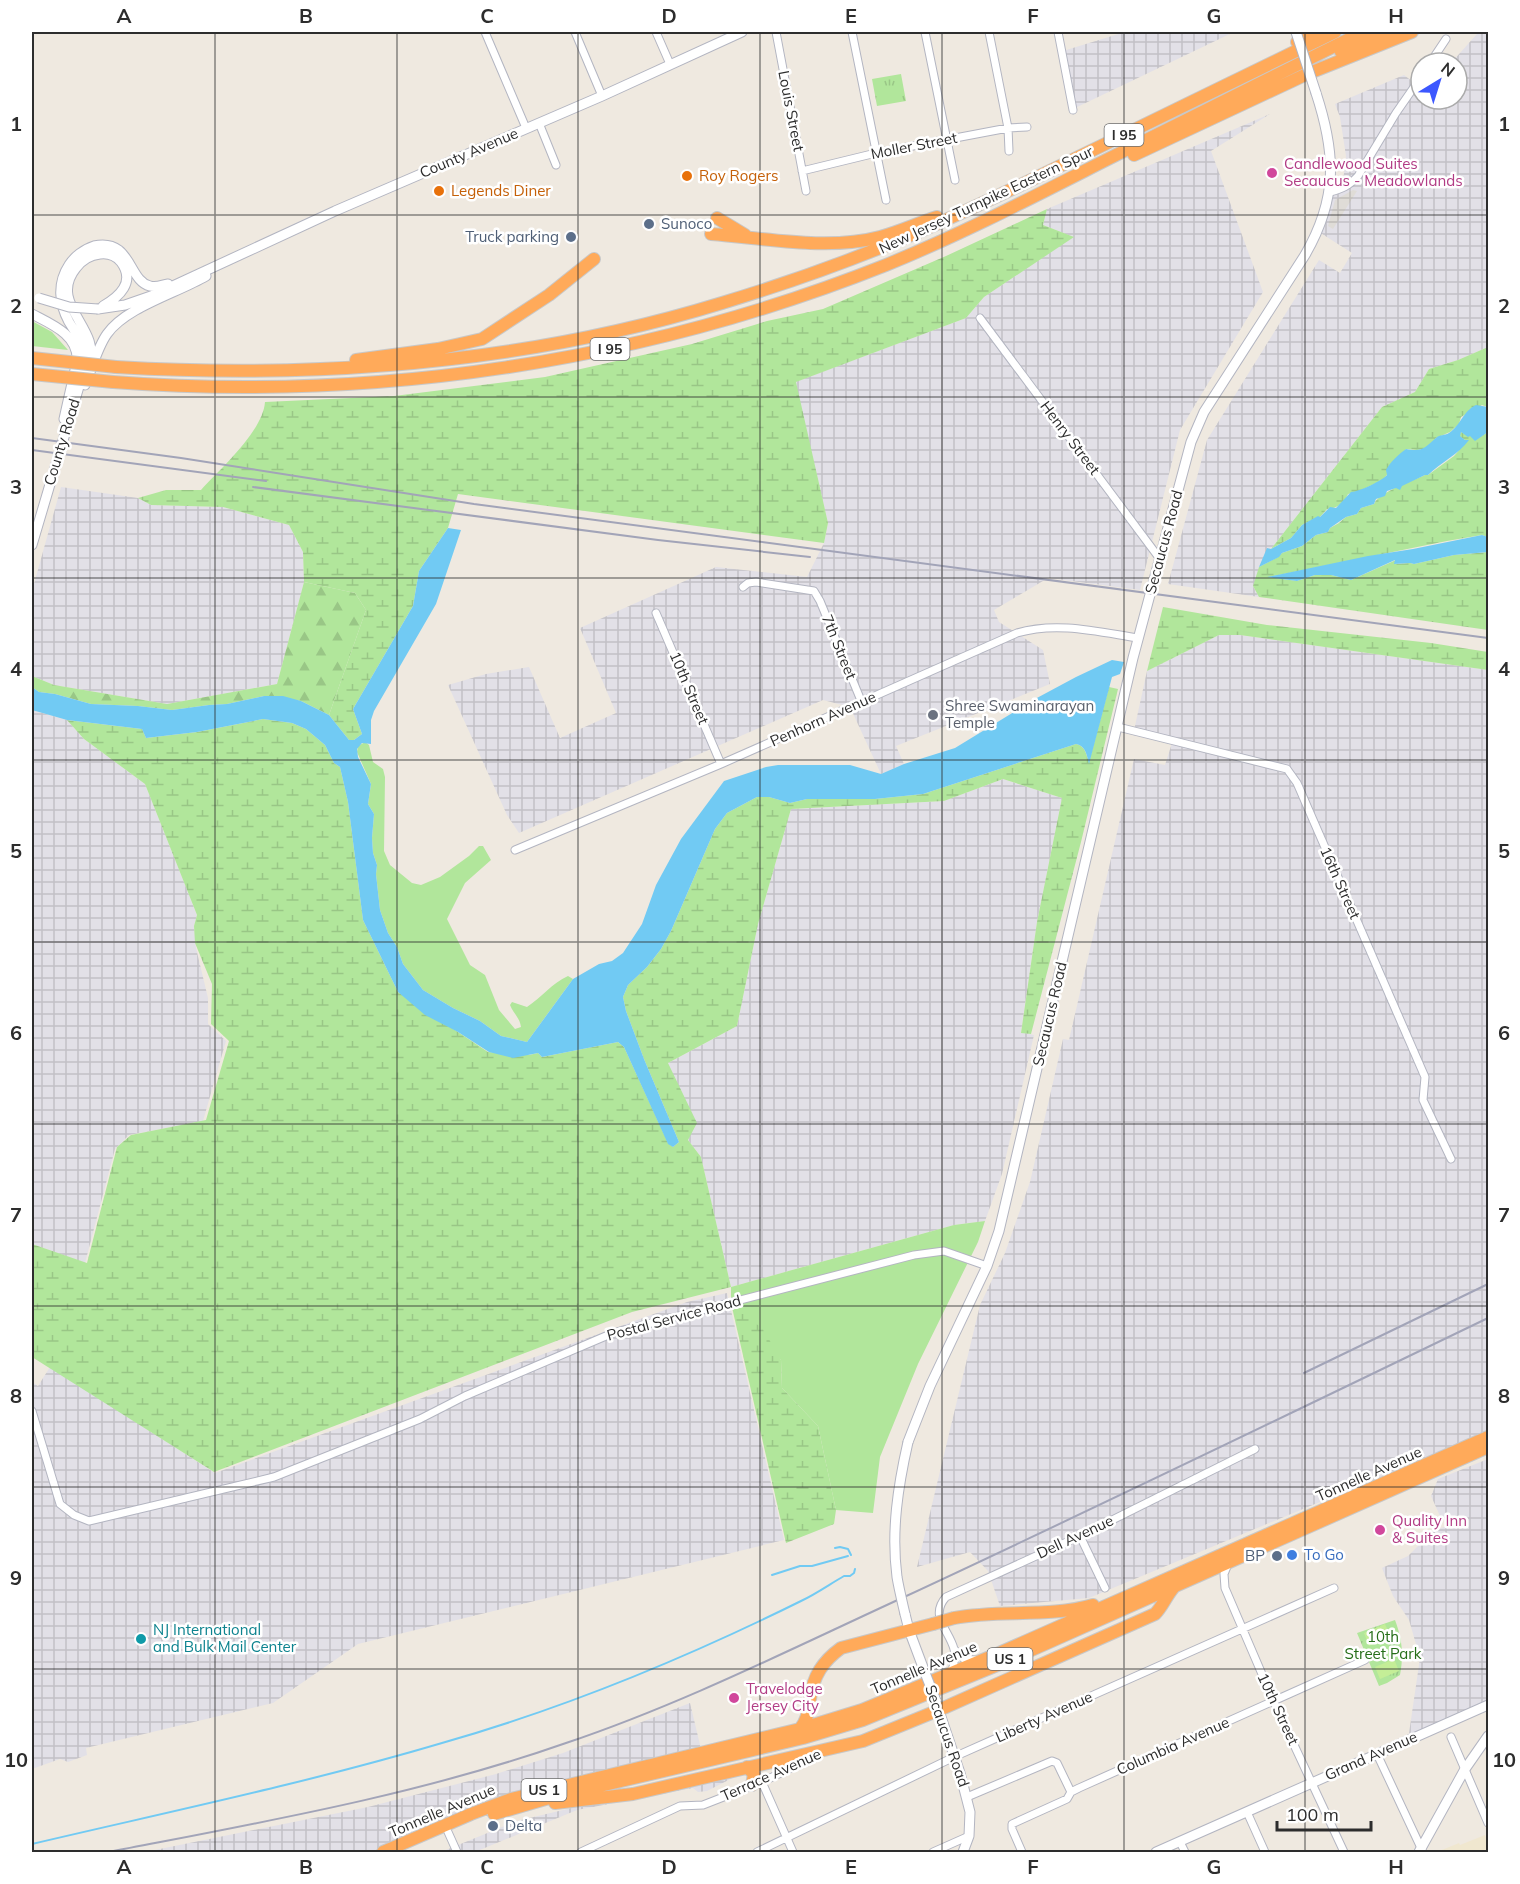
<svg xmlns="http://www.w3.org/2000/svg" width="1520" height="1884" font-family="Mulish,sans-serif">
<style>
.industrial{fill:url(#industrial-grid)}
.education{fill:#f0e7cf}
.grass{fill:#b1e69b}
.forest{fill:url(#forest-firs)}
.wetland{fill:url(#wetland-marsh)}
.park{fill:url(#park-tufts)}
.pitch{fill:#c4ee97}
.plaza{fill:url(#plaza-grid)}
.water{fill:#71caf3}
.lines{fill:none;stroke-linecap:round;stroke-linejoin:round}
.stream{stroke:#71caf3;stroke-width:2}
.street-casing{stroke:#b3b5c1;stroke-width:9}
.secondary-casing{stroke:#b3b5c1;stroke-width:11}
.highway-casing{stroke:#c8c8c8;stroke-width:14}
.street{stroke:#fff;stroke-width:7}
.secondary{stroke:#fff;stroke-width:9}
.highway{stroke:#ffaa5a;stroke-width:12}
.rail{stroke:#a2a4b8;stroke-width:2}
.secondary-bridge-casing{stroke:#b3b5c1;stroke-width:11;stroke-linecap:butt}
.highway-bridge-casing{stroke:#c8c8c8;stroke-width:14;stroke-linecap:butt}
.secondary-bridge{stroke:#fff;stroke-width:9}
.highway-bridge{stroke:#ffaa5a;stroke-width:12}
.grid{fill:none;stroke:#2d2d2d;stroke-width:1.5;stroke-opacity:0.55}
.hotel-dot{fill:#d1479c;stroke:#fff;stroke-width:2}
.food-dot{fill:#e8710a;stroke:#fff;stroke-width:2}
.service-dot{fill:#5c6f8a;stroke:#fff;stroke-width:2}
.worship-dot{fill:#6b7280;stroke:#fff;stroke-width:2}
.shop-dot{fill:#3f7fe0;stroke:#fff;stroke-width:2}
.culture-dot{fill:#0f9aa8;stroke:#fff;stroke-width:2}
.labels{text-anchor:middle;stroke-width:5;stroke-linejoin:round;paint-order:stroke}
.shield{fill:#fff;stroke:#6c6c6c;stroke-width:1.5}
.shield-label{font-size:14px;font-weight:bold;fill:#2d2d2d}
.street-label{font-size:15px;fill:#2d2d2d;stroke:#fff}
.hotel-label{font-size:15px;fill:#b23c85;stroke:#fff;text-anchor:start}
.food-label{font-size:15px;fill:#c56008;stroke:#fff;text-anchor:start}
.service-label{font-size:15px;fill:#4e5e75;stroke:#fff;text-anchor:start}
.worship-label{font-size:15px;fill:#5b616d;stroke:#fff;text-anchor:start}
.shop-label{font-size:15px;fill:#366cbe;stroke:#fff;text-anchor:start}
.culture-label{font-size:15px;fill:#0d838f;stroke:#fff;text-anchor:start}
.park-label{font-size:15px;fill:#266e19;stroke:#fff}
.neatline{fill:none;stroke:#2d2d2d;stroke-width:2}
.grid-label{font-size:20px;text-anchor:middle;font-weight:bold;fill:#2d2d2d}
</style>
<defs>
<pattern id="industrial-grid" width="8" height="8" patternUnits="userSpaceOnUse" patternTransform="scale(1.5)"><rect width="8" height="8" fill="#e2e0e7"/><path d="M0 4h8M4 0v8" fill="none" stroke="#c2c0c6"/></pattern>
<pattern id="forest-firs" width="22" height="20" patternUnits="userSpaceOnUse" patternTransform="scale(1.5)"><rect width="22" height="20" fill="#b1e69b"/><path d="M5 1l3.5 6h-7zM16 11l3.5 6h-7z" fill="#99c686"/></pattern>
<pattern id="wetland-marsh" width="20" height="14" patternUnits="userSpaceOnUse" patternTransform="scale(1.5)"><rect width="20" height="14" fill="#b1e69b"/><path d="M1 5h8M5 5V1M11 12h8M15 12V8" fill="none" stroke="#99c686"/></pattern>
<pattern id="park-tufts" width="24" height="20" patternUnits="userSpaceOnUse" patternTransform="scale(1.5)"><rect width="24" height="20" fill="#b1e69b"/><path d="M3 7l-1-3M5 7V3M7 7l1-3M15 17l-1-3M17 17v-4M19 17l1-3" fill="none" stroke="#99c686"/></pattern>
<pattern id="plaza-grid" width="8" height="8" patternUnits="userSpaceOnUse" patternTransform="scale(1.5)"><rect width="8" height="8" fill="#dfdcd7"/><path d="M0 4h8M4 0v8" fill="none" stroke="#c0bdb9"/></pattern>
</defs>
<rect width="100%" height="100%" fill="#efe9e0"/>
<path class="industrial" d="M1125,32H1234L1073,109L1063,51Z
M1474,32H1488V347L1458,360L1429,369L1415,392L1382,407L1268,553L1253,586L1259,597L1168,584L1207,440L1319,260L1340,273L1352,253L1319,232L1331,194L1342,190L1346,156L1340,117L1335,104L1404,75L1421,88V99H1457V63H1451L1477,34Z
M1270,114L1211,151L1263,292L1180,430L1140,590L1048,578L994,610L999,622L1043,650L1050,684L896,746L904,764L881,774L850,707L823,700L519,833L507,815L448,685L486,674L529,667L560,738L616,713L580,628L716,567L807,577L824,543L828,523L795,382L966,318L984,297L1073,237L1043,225L1047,209Z
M61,487L138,498L151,505L223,507L289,525L303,552L304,582L277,684L167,704L54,685L32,676V591Z
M1219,635H1240L1488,670V1432L1089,1598L1000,1606L988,1571L970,1552L917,1567L980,1305L1005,1253L1030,1182L1063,1039L1069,1040L1134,759L1165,765L1172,743L1133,735L1147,671Z
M32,710L67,720L84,739L145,784L197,915L194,926L196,948L208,998V1024L226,1041L203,1121L129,1135L115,1149L85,1263L32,1244Z
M1003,779L1062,798L1037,922L1021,1032L1034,1035L1002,1174L985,1221L954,1225L731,1287L701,1157L688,1140L668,1063L737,1026L758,924L791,809L944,801Z
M727,1293L784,1540L358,1644L273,1703L86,1748L87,1755L68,1762L60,1759L32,1769V1382L38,1386L50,1367L215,1473L687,1302Z
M1488,1459V1707L1408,1740L1420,1658L1409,1620L1393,1596L1382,1568L1408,1556L1421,1543L1419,1536L1458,1522L1440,1516L1431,1496L1438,1479Z
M690,1703L701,1749L487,1804L376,1852H145L368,1807L496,1774L563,1753Z
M764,1762L707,1791L698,1792L693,1788L577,1810L475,1852H441L517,1821Z"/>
<path class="education" d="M1485,1835L1488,1843V1852H1437L1459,1843L1460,1845Z"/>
<path class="grass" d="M32,321L52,332L68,350L32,346Z
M365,742L369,745L373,762L383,769L385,777L384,851L390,865L412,883L421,885L440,877L469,856L479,846H483L491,860L465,883L447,919L470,965L485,975L499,1010L515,1029L521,1027C520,1018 513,1013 510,1005L512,1002L527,1007C542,997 552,983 568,976L573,979L527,1042L501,1036L480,1021L453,1008L423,990L403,964L397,947L388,933L380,910L376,874L377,865L373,853L372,838L374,814L368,804L371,784L357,752L358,746Z
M985,1221L978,1242L918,1364L880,1457L873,1513L836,1510L818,1426L782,1388L781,1360L731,1303V1287L954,1225Z"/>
<path class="forest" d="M304,582L355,593L366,610L329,715L301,701L264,696L227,704L209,705L172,710L138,706L91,704L55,694L39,692L32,687V676L54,685L167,704L277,684Z"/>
<path class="wetland" d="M1047,209L1043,225L1074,237L984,297L966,318L796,382L828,523L824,543L458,494L448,528L419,571L413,606L353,709L362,734L354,740H349L329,715L366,610L355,593L304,582L303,552L289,525L223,507L151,505L138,498L166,490H201C221,468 263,431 265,402L394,396L545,377L692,344L767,321L823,309L946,256Z
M1488,347V407L1482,405L1461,417L1459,424L1450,432L1436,438L1432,444L1425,449L1417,450L1406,449L1383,480L1357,492L1348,494C1344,504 1337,508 1327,509L1320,517H1318L1302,525L1291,538L1271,549L1382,407L1415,392L1429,369L1458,360Z
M1461,432C1472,437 1477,440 1488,432V537L1482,535L1447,541L1269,577L1297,581L1315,575H1331L1351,580L1396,560L1395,564L1410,563L1414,564L1454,555L1488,552V630L1259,597L1253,586L1259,567L1278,557L1282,553L1302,546L1316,535L1328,532L1330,528L1339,523L1346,517L1357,514L1361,508L1374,504C1379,492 1412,481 1425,475H1428L1454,456L1468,440H1465L1459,436Z
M1163,607L1267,625L1431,643L1488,652V670L1240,635H1219L1147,671Z
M1109,687L1118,689L1081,842L1031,1034L1021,1033L1037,922L1062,798L1003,779L944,801L791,809L758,924L737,1026L668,1063L697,1123L688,1140L701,1157L731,1287L632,1312L214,1472L32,1357V1244L87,1263L117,1147L131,1135L206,1120L229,1041L211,1024L212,984L195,943L194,926L197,915L145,784L84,739L67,720L142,729L146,738L197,732L263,719L292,723L306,729L325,745L334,763L340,767L348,802L363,920L398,992L488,1052L529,1055L538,1053L542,1057L618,1042L624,1047L668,1143L673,1147L679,1142L644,1059L626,1011L623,997L628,985L647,967L661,949L671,931L715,829L727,813L757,797H769L790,803L807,799H875L923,794L1076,744C1086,746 1086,755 1089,762Z
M731,1303L763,1329L781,1360L782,1388L818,1426L836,1510L834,1524L786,1543Z"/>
<path class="park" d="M901,74L906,101L877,106L872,79Z
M1395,1620C1402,1639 1404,1654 1400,1675L1387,1683L1379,1686L1357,1633Z"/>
<path class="pitch" d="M1385,1624L1391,1637L1369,1646L1364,1633Z
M1394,1659L1399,1671L1380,1679L1375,1667Z"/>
<path class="plaza" d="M1353,190L1357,191L1333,229L1328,226L1335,200Z"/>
<path class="water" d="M1476,405L1488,407V432L1475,441L1470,436L1468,437L1461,432L1460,436L1465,440H1469C1458,455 1441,462 1428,475H1425L1402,486L1400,490L1396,488L1387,491L1385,496L1376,499L1374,504L1361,508L1357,514L1346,517L1330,528L1328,532L1316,535L1302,546L1282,553L1279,557L1259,567L1267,548L1271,549L1291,538L1302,525L1318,516L1320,517L1330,507L1336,508L1351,492C1359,492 1383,480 1387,475L1386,470C1391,461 1398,455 1406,449C1423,452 1424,448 1436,438C1440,434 1444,436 1449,433C1461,425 1463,411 1476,405Z
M448,528L461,530L436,604L374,711L371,720V744L362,743L357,749L358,757L371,784L368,804L374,814L372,838L373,853L377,865L376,874L380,910L388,933L397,947L403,964L423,990L453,1008L480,1021L501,1036L527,1042L573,979L599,964L612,961L623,953L642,924L656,885L681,839L724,781L766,767L778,765H850L881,774L904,764L955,748L1035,699L1076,677L1112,660L1124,662L1120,674L1112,677L1089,764C1087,756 1086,746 1076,744L923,794L875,799H807L790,803L769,797H757L727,813L715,829L671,931L661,949L647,967L628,985L623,997L626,1011L644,1059L679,1142L673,1147L668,1144L624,1047L618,1042L542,1057L538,1053L513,1058L489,1052L458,1032L425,1015L398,992L363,920L348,802L340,767L334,763L325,745L306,729L292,723L263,719L197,732L146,738L142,729L67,720L32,710V687L39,692L55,694L91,704L138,706L172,710L209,705L227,704L264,696H283L301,701L329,715L349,740H354L362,734L353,709L413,606L419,571Z
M1482,535L1488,537V552L1454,555L1414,564L1410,563L1394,564L1395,560L1351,580L1331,575H1315L1297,581L1267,577L1368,556L1413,549Z"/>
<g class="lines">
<path class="stream" d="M835,1548L840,1547L848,1549L851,1555
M772,1575L800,1566H812L848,1556
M32,1844C168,1812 307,1783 442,1743C565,1708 686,1658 801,1601C816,1594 830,1584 844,1576H850L854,1573L855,1569"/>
<defs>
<path id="street" d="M485,32L526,128
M575,32L602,96
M656,32L670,64
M776,32L806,191
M852,32L886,200
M925,32L955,180
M989,32L1008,128L1009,151
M1058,32L1073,110
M1430,63L1446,39
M539,123L556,165
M802,171L876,153L1008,128L1027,127
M1330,192C1342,189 1349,186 1358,176L1396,113L1421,77
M980,318L1160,559
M743,587L748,583L756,582L814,591L820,601L862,703
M656,613L721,764
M1118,727L1287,769L1297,783L1425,1077L1423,1100L1451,1159
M515,850L721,764L1017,633C1057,621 1099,632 1138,638
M32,1411L60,1504L74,1515L89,1521L274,1477L420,1419L465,1396L613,1333L914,1255L944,1251L987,1266
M1080,1536L1105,1588
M1228,1564L1224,1574L1225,1588L1274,1702L1344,1852
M954,1649L964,1659L975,1660
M951,1673C954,1665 956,1657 954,1649C949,1630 929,1616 946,1597L1080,1536L1255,1449
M1451,1737L1488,1823
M1377,1754L1422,1850
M762,1782L793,1852
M967,1797L1052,1761L1057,1763L1071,1792
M1247,1812L1265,1852
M448,1832L457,1852
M1180,1842L1185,1852
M581,1852L680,1806L703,1805L762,1782L816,1756
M757,1852L954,1757L1334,1588
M933,1852L969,1836
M1022,1852L1012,1829V1824L1067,1799L1071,1792L1079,1788L1365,1660"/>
<path id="secondary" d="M98,309L125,305L151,296L335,211L602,96L742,32
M32,314C51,324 79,335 77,361L64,419
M89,363C102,329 47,304 76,268C82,260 90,255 100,254C108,253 116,256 121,262C136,282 119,297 103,306
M85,385C92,369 97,348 107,334C126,307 177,293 206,276
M32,545L83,373C85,368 86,361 85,355C84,343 75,332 69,322C59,304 57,283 69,265C74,257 84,249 94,246C132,238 128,281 150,286C156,288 162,285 168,284
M908,1442L930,1386L987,1266L999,1231L1133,658L1191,442L1204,412L1305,255C1338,198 1336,154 1316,93
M905,1614L909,1630L924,1670
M937,1705L960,1773L970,1812L969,1836L963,1852
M1156,1852L1488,1705
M1419,1852L1465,1769L1488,1736"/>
<path id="highway" d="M1297,42L1316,32
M1341,52L1385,32
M1134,155L1307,74L1412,32
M717,218L745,235
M711,234C764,238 827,251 880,237C899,232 918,223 937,217
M356,360L438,349L482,339L549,295L594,259
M116,367C319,379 527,363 722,303C788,283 853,260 916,233C977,207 1037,177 1097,148C1176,109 1256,71 1335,32
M113,382C375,402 642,362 886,265C962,234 1035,196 1108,159C1193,117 1278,75 1363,32
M954,1618C1000,1609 1048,1618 1093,1605
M800,1729C808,1719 808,1711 810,1699C813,1676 823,1661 841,1648L933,1624
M747,1767L754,1774L752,1785
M555,1803L633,1794L863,1741L939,1710L1155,1614C1163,1606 1166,1596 1174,1587
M494,1814L549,1798L803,1738L863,1720L1000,1664L1488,1447
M383,1852L471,1814L511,1799L800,1729L862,1710L997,1654L1488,1437"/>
</defs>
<use href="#street" class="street-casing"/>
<use href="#secondary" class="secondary-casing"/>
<use href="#highway" class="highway-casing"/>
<use href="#street" class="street"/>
<use href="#secondary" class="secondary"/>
<use href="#highway" class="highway"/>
<path class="rail" d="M32,438L181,458L474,504L1488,638
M32,450L266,481
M253,487L658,540L810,557
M1304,1373L1488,1284
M109,1852C263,1822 418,1795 566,1743C682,1704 791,1649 902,1598C1098,1507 1293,1412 1488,1318"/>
<defs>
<path id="secondary-bridge" d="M1296,32L1316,93
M39,298L69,307L98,309
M905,1614C902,1601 899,1589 897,1577C891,1531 898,1486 908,1442
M924,1670L936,1701"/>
<path id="highway-bridge" d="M32,358L116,367
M32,374L113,382
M933,1624L954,1618"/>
</defs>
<use href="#secondary-bridge" class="secondary-bridge-casing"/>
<use href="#highway-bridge" class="highway-bridge-casing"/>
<use href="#secondary-bridge" class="secondary-bridge"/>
<use href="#highway-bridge" class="highway-bridge"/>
</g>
<path class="grid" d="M215,32V1852M397,32V1852M578,32V1852M760,32V1852M942,32V1852M1124,32V1852M1305,32V1852M32,215H1488M32,397H1488M32,578H1488M32,760H1488M32,942H1488M32,1124H1488M32,1306H1488M32,1487H1488M32,1669H1488"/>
<g class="hotel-dot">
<circle cx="1272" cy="173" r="6"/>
<circle cx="1380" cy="1530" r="6"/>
<circle cx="734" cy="1698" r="6"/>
</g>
<g class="food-dot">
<circle cx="687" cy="176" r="6"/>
<circle cx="439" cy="191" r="6"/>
</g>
<g class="service-dot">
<circle cx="649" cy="224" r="6"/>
<circle cx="571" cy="237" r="6"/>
<circle cx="1277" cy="1556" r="6"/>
<circle cx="493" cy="1826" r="6"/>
</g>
<circle class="worship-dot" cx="933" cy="715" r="6"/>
<circle class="shop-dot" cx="1292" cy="1555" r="6"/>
<circle class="culture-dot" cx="141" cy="1639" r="6"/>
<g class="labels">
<g class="shield">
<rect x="1104.5" y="124" width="39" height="22" rx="4.5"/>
<rect x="590.5" y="338" width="39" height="22" rx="4.5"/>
<rect x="987.5" y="1648" width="45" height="22" rx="4.5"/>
<rect x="521.5" y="1779" width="45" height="22" rx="4.5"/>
</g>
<g class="shield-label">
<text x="1124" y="140">I 95</text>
<text x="610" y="354">I 95</text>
<text x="1010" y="1664">US 1</text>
<text x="544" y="1795">US 1</text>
</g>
<g class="street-label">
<text transform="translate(791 111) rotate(79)" y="5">Louis Street</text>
<text transform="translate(914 146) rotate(-11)" y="5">Moller Street</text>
<text transform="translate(469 153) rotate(-23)" y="5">County Avenue</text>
<text transform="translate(986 200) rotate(-25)" y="5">New Jersey Turnpike Eastern Spur</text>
<text transform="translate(1070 438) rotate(53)" y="5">Henry Street</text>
<text transform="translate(62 442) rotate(-73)" y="5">County Road</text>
<text transform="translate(1164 542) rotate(-75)" y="5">Secaucus Road</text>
<text transform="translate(839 647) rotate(68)" y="5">7th Street</text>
<text transform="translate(689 688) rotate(67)" y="5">10th Street</text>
<text transform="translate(823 719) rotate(-24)" y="5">Penhorn Avenue</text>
<text transform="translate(1340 883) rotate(66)" y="5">16th Street</text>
<text transform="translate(1050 1014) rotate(-77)" y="5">Secaucus Road</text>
<text transform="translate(674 1318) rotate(-15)" y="5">Postal Service Road</text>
<text transform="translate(1369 1474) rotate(-24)" y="5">Tonnelle Avenue</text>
<text transform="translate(1075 1537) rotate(-25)" y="5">Dell Avenue</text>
<text transform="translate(924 1668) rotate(-23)" y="5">Tonnelle Avenue</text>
<text transform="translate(1278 1709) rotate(65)" y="5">10th Street</text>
<text transform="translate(1044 1717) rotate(-24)" y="5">Liberty Avenue</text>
<text transform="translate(947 1736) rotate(71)" y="5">Secaucus Road</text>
<text transform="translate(1173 1746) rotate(-24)" y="5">Columbia Avenue</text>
<text transform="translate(1371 1756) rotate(-24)" y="5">Grand Avenue</text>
<text transform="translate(771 1775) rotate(-24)" y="5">Terrace Avenue</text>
<text transform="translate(442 1811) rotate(-23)" y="5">Tonnelle Avenue</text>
</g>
<g class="hotel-label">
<text x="1284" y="169">Candlewood Suites<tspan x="1284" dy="17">Secaucus - Meadowlands</tspan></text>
<text x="1392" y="1526">Quality Inn<tspan x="1392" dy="17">&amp; Suites</tspan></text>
<text x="746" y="1694">Travelodge<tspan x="746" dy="17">Jersey City</tspan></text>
</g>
<g class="food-label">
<text x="699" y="181">Roy Rogers</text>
<text x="451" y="196">Legends Diner</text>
</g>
<g class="service-label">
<text x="661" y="229">Sunoco</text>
<text x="559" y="242" text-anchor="end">Truck parking</text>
<text x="1265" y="1561" text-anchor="end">BP</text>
<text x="505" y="1831">Delta</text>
</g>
<g class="worship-label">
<text x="945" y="711">Shree Swaminarayan<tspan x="945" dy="17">Temple</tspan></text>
</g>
<g class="shop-label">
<text x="1304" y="1560">To Go</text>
</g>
<g class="culture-label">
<text x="153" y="1635">NJ International<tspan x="153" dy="17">and Bulk Mail Center</tspan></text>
</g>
<g class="park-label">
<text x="1383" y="1642">10th<tspan x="1383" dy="17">Street Park</tspan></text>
</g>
</g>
<rect width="1520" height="1884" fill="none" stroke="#ffffff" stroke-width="66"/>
<g transform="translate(1439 81) rotate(38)"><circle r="28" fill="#ffffff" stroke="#ababab" stroke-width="1.5"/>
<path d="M0-4.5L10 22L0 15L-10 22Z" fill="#3c57ff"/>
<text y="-9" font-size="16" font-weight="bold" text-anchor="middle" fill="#2d2d2d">N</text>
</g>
<path d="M1277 1821v9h94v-9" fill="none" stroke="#2d2d2d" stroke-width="3"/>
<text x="1286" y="1821" font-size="18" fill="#2d2d2d" stroke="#ffffff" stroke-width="4.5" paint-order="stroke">100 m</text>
<rect x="33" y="33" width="1454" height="1818" class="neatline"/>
<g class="grid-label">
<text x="124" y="23">A</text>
<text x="306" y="23">B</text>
<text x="487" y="23">C</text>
<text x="669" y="23">D</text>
<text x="851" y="23">E</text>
<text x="1033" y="23">F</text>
<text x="1214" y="23">G</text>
<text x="1396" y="23">H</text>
<text x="16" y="131">1</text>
<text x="1504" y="131">1</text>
<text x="16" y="313">2</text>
<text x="1504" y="313">2</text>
<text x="16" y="494">3</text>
<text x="1504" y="494">3</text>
<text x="16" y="676">4</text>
<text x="1504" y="676">4</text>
<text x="16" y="858">5</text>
<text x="1504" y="858">5</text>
<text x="16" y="1040">6</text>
<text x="1504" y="1040">6</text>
<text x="16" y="1222">7</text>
<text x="1504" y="1222">7</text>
<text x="16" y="1403">8</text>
<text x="1504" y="1403">8</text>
<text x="16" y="1585">9</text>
<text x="1504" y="1585">9</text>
<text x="16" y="1767">10</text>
<text x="1504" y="1767">10</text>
<text x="124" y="1874">A</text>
<text x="306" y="1874">B</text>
<text x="487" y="1874">C</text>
<text x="669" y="1874">D</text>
<text x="851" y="1874">E</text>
<text x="1033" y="1874">F</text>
<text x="1214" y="1874">G</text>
<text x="1396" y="1874">H</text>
</g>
</svg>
